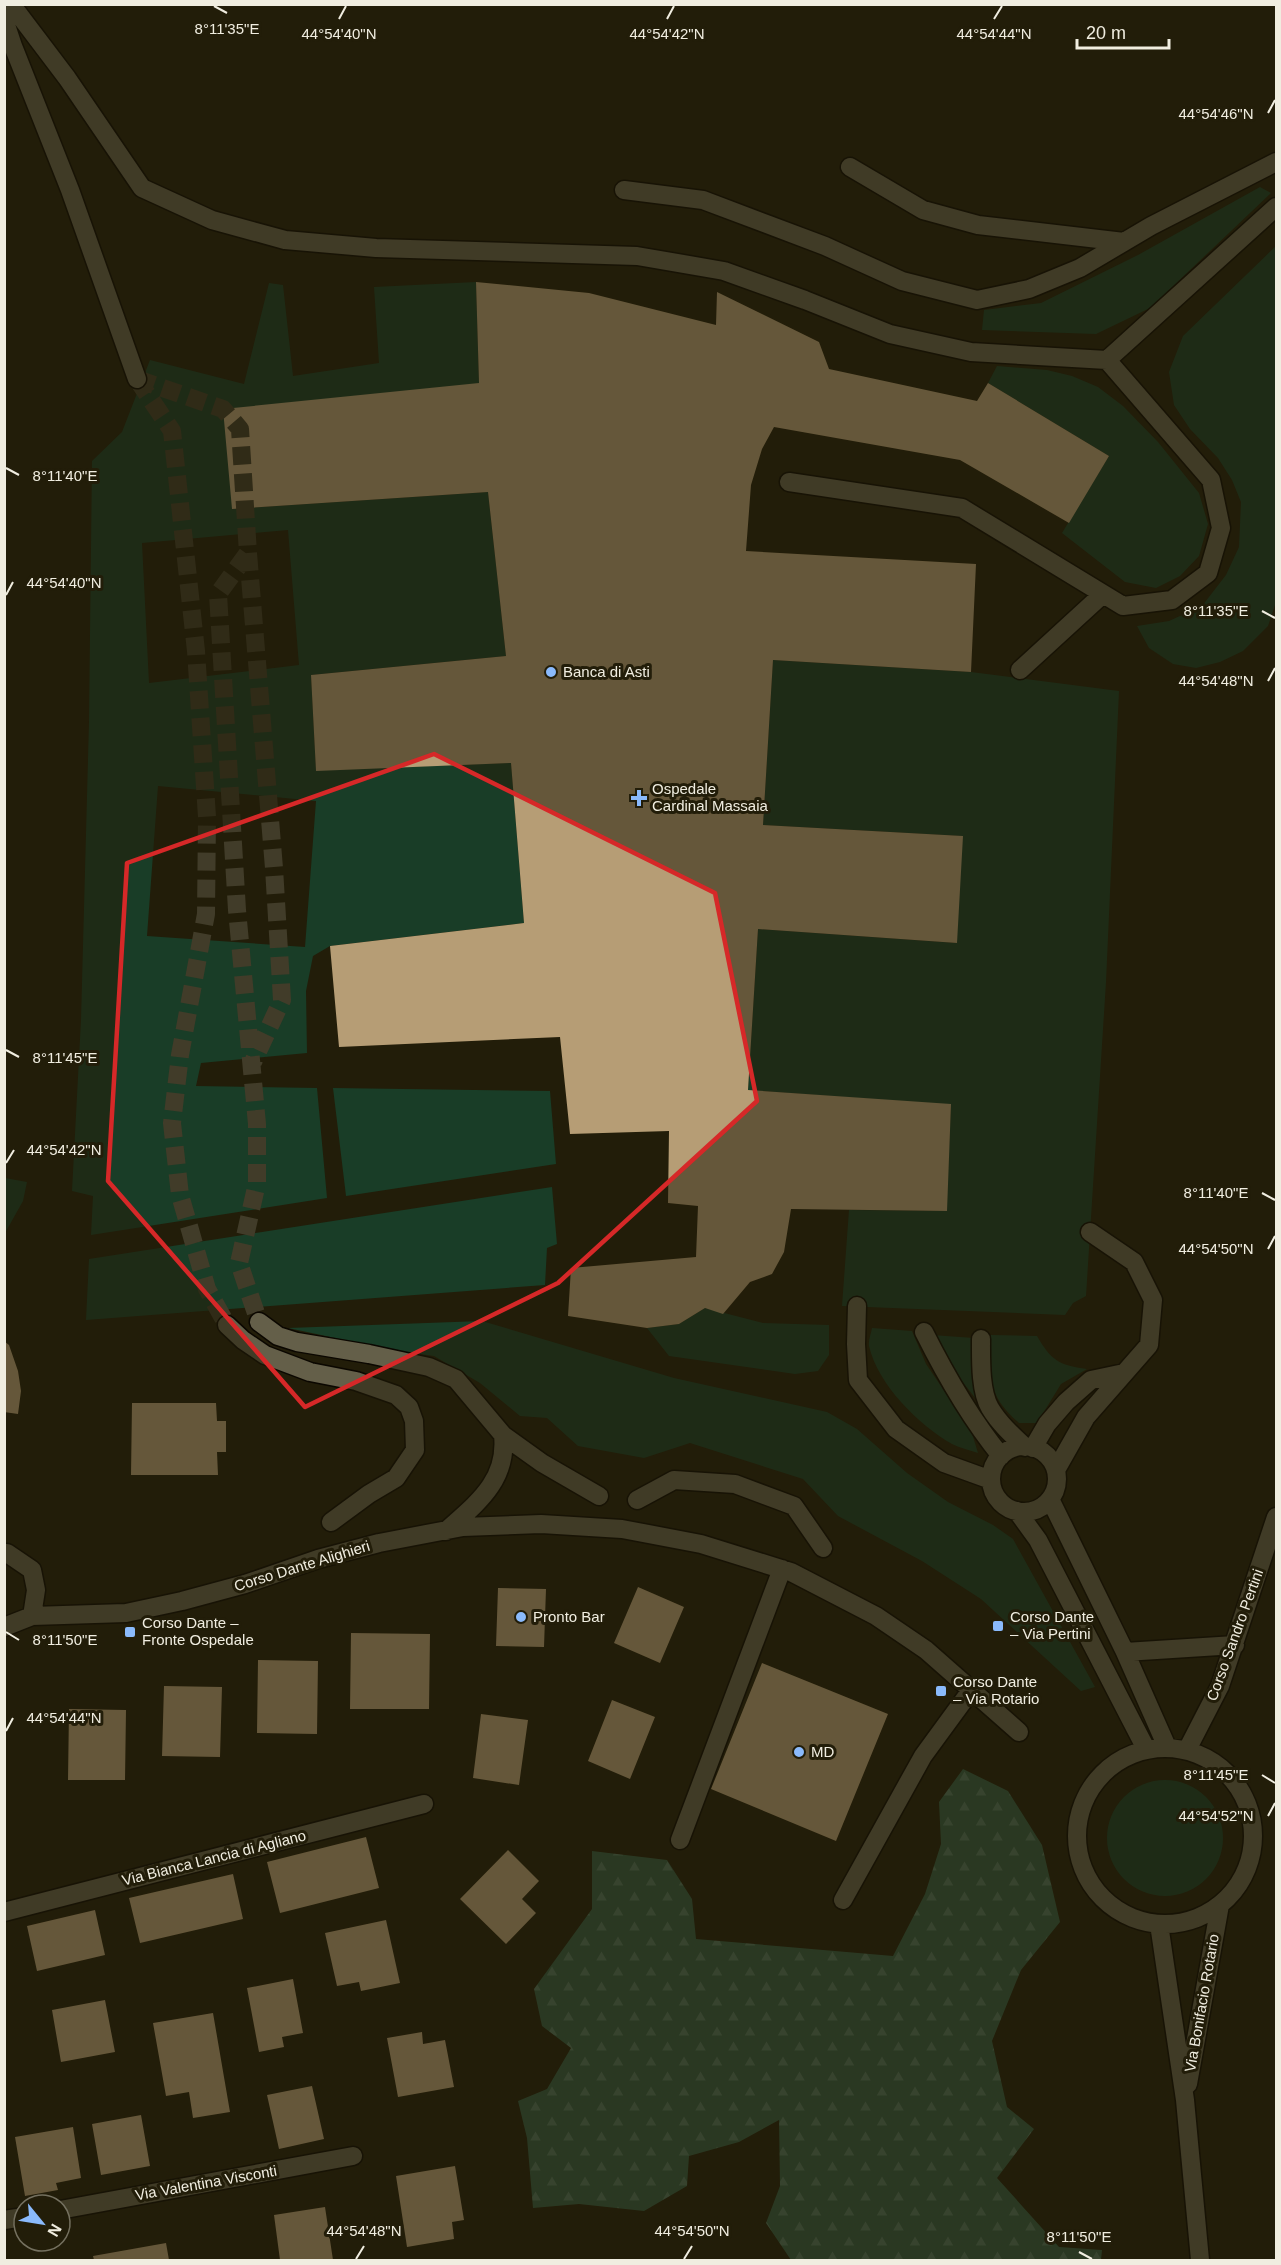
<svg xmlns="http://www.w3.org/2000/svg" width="1281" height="2265" font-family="Arial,sans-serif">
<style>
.grass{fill:#193d27;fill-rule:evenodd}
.forest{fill:url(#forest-firs)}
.building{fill:#b69d75}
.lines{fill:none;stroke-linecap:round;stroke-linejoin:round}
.minor-tunnel{stroke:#413c29;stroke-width:18;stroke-dasharray:18 9;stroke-linecap:butt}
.minor-casing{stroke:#0b0700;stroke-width:21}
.minor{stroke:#645f49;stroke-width:18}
.marked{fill:none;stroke:#d62828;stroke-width:4.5;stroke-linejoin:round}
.ticks{fill:none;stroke:#f0ede0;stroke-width:2}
.poi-dot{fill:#8abafc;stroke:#221d09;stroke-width:2}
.labels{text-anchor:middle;stroke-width:6;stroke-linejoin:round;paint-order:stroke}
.poi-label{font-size:15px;fill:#f0ede0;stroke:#221d09;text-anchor:start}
.street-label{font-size:15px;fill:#f0ede0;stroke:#221d09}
.ticks-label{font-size:15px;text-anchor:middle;fill:#f0ede0;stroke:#221d09;stroke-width:6;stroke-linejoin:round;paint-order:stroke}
</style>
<defs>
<pattern id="forest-firs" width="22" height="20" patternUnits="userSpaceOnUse" patternTransform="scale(1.5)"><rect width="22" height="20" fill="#335a41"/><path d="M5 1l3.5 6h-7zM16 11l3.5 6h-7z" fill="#51725c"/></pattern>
</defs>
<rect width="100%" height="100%" fill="#221d09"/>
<path class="grass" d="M1260,187L1271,193L1150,308L1096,334L982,330L984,310L1041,303L1138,255Z
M1276,246V602L1268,626L1243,651L1220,662L1196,668L1173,664L1149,648L1137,626L1169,621L1202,606L1226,575L1239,547L1241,502L1232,480L1218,458L1190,429L1174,405L1169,372L1183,336Z
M476,282L479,383L232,509L488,492L506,656L311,675L316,770L511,763L524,923L330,946L313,956L306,991L307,1053L201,1063L196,1086L317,1088L327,1198L91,1235L93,1196L72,1191L81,1020L89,722L92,461L122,432L150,360L244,384L269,283L283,285L293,376L379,363L374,287ZM288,530L299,665L149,683L142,543ZM158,786L316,801L305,947L147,936Z
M997,366L1047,370L1072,376L1098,387L1123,406L1158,442L1199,493L1208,524L1199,556L1180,576L1156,588L1125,582L1062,533L1109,456L988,383Z
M773,660L971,672L1119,691L1106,982L1086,1296L1073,1303L1065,1315L842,1306L849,1210L946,1211L951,1105L748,1090L758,929L956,943L962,836L763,825Z
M333,1088L550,1091L556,1164L346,1196Z
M5,1178L27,1182L23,1201L5,1233Z
M552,1187L557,1244L547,1248L545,1285L86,1320L89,1259Z
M705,1308L763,1323L829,1325V1355L818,1371L795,1374L669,1356L647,1328L679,1324Z
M482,1321L674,1378L827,1412L857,1429L907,1473L948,1502L993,1525L1013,1539L1095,1687L1081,1691L981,1599L922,1561L838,1516L803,1479L690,1443L644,1458L578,1446L547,1418L520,1416L480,1383L434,1356L392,1350L288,1328Z
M872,1328L912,1331L926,1364L971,1430L978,1453C970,1450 960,1448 952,1444C919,1425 878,1385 869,1346C868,1341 871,1334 872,1328Z
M932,1335L974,1338L976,1399L947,1362Z
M990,1335L1037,1336C1051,1360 1058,1365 1087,1369L1061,1384L1037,1423H1019C985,1393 991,1376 990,1335Z
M1107 1838a58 58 0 1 1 116 0a58 58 0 1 1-116 0Z"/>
<path class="forest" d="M963,1769L1008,1791L1042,1845L1060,1922L1021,1970L992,2041L1007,2107L1034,2129L997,2178L1059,2247L1102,2250L1101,2260H791L766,2223L780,2186L779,2120L739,2142L689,2156L687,2186L644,2211L579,2204L533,2208L527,2138L518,2101L547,2089L571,2048L542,2026L534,1989L592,1909V1851L667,1860L692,1899L696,1939L893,1956L925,1894L941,1844L939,1802Z"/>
<path class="building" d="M476,282L589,293L716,325L717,292L819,342L829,369L977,401L988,383L1109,456L1069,523L960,460L774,427L762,449L751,485L746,551L976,564L971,672L773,660L763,825L963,836L957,943L758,929L748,1090L951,1104L947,1211L791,1209L784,1252L772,1274L750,1282L723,1314L705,1308L679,1324L647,1328L568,1316L571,1268L696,1257L698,1206L668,1203L669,1131L570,1134L560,1037L339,1047L330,946L524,923L511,763L316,771L311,675L506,656L488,492L232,509L223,409L479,383Z
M4,1341L9,1345L18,1371L21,1391L18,1414L4,1412Z
M132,1403H216L217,1421H226V1452H217L218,1475H131Z
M638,1587L684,1607L660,1663L614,1643Z
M498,1588L546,1589L544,1647L496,1646Z
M351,1633L430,1634L429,1709H350Z
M258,1660L318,1661L317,1734L257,1733Z
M762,1663L888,1714L836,1841L711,1789Z
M164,1686L222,1687L220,1757L162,1756Z
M612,1700L655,1717L630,1779L588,1761Z
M69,1709L126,1710L125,1780H68Z
M481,1714L528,1720L519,1785L473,1778Z
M366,1837L379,1888L280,1913L267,1862Z
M508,1850L539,1881L522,1899L536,1913L506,1944L460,1899Z
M233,1874L243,1919L140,1943L129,1898Z
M95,1910L105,1955L37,1971L27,1926Z
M386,1920L400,1983L361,1991L359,1982L337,1986L325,1933Z
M293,1979L303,2033L282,2037L284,2047L259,2052L247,1988Z
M105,2000L115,2052L61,2062L52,2010Z
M213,2013L230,2112L193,2118L189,2092L166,2096L153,2023Z
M422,2032L423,2044L445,2040L454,2087L398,2097L387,2038Z
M312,2086L324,2139L279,2149L267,2095Z
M141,2115L150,2166L101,2175L92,2124Z
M73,2127L81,2178L56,2183L58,2190L25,2196L15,2137Z
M455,2166L464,2220L452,2222L454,2239L407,2247L396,2176Z
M325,2207L333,2260H280L274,2215Z
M166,2243L169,2260H94L93,2256Z"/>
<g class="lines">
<path class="minor-tunnel" d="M137,379L223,409L240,429L248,553L218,594L237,910L257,1124V1183L239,1263L259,1322
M137,379L172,431L196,651L207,817L206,914L180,1055L172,1123L180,1195L207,1289L227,1325
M248,553L274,868L282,1000L253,1062"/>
<defs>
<path id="minor" d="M11,4L67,78L142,188L212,220L285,240L376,248L637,256L724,271L805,300L890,334L971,352L1107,360L1276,207
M4,19L13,46L70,190L137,379
M850,167L923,210L978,225L1124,242
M624,190L703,200L825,246L902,281L977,300L1029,289L1080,268L1151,226L1276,162
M789,482L962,508L1123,606L1172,600L1208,573L1221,528L1211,480L1107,360
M1020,670L1103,594
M857,1306L856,1344L858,1380L896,1429L944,1463L991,1480
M259,1322L278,1336L297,1342L369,1354L429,1367L456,1379L503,1435L542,1463L599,1496
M227,1325L243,1340L265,1355L310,1372L356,1381L396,1395L409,1407L414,1421L415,1450L396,1478L369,1494L331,1522
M924,1332C946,1376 970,1418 1001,1456
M981,1339C981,1359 980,1391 990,1408C999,1423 1012,1435 1025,1447
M991 1479a33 33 0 1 1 66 0a33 33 0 1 1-66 0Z
M1033,1448L1047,1424L1066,1402L1091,1380L1124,1373
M1056,1470L1086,1417L1149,1345L1153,1300L1134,1262L1090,1232
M1050,1499L1125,1652L1167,1747
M637,1500L674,1480L735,1484L794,1506L823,1548
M1017,1511L1038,1540L1146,1749
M446,1531C476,1504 508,1481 503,1435
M4,1553H7L32,1570L36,1590L32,1616
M4,1627L32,1616L126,1613L182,1601L245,1584L318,1559L379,1543L463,1527L541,1524L622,1529L701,1544L791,1572L876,1616L926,1650L1019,1732
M1125,1652L1235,1645
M1077 1836a88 88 0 1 1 176 0a88 88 0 1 1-176 0Z
M1187,1750L1220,1686L1276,1517
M680,1840L782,1569
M843,1900L923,1756L972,1689
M4,1912L424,1804
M1159,1924L1185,2100L1200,2260
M1188,2084L1220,1905
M60,2210L353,2156
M4,2220L24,2217"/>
</defs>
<use href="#minor" class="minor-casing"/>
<use href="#minor" class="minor"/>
</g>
<path d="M0 0H1281V2265H0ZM434,754L715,893L757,1101L558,1283L305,1407L108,1181L127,863Z" fill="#221d09" fill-opacity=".55" fill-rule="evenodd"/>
<path class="marked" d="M434,754L715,893L757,1101L558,1283L305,1407L108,1181L127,863Z"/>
<path class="ticks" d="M214,6L227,13M339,19L346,6M667,19L674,6M994,19L1002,6M1268,113L1275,100M6,468L19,475M6,595L13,582M1262,611L1275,618M1268,681L1275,668M6,1050L19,1057M6,1163L14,1150M1262,1193L1275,1200M1268,1249L1275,1236M6,1632L19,1640M6,1731L13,1718M1262,1775L1275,1783M1268,1816L1275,1803M1079,2252L1092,2259M356,2259L364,2246M684,2259L692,2246"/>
<g class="poi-dot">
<circle cx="551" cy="672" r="6"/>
<path d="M636 789h6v6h6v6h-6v6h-6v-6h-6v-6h6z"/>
<circle cx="521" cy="1617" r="6"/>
<rect x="992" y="1620" width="12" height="12" rx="3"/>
<rect x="124" y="1626" width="12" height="12" rx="3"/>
<rect x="935" y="1685" width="12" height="12" rx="3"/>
<circle cx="799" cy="1752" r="6"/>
</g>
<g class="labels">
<g class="poi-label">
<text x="563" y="677">Banca di Asti</text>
<text x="652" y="794">Ospedale<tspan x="652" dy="17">Cardinal Massaia</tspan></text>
<text x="533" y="1622">Pronto Bar</text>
<text x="1010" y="1622">Corso Dante<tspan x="1010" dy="17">– Via Pertini</tspan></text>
<text x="142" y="1628">Corso Dante –<tspan x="142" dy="17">Fronte Ospedale</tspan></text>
<text x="953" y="1687">Corso Dante<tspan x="953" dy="17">– Via Rotario</tspan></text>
<text x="811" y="1757">MD</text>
</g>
<g class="street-label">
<text transform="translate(302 1566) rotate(-17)" y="5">Corso Dante Alighieri</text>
<text transform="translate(1235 1635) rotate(-70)" y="5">Corso Sandro Pertini</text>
<text transform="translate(214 1858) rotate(-14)" y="5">Via Bianca Lancia di Agliano</text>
<text transform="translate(1202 2003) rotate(-80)" y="5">Via Bonifacio Rotario</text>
<text transform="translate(206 2183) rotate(-10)" y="5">Via Valentina Visconti</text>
</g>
</g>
<g class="ticks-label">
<text x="227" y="34">8°11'35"E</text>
<text x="339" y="39">44°54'40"N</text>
<text x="667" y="39">44°54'42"N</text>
<text x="994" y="39">44°54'44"N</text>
<text x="1216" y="119">44°54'46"N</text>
<text x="65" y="481">8°11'40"E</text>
<text x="64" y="588">44°54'40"N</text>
<text x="1216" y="616">8°11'35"E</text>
<text x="1216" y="686">44°54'48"N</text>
<text x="65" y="1063">8°11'45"E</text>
<text x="64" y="1155">44°54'42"N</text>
<text x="1216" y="1198">8°11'40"E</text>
<text x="1216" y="1254">44°54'50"N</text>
<text x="65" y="1645">8°11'50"E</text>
<text x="64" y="1723">44°54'44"N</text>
<text x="1216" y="1780">8°11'45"E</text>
<text x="1216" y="1821">44°54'52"N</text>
<text x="364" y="2236">44°54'48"N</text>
<text x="692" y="2236">44°54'50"N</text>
<text x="1079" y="2242">8°11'50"E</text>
</g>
<rect width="1281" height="2265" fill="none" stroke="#f0ede0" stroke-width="12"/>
<g transform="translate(42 2223) rotate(120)"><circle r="28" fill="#221d09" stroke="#74705f" stroke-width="1.5"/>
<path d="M0-4.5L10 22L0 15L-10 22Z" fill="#8abafc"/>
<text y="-9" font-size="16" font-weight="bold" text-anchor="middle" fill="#f0ede0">N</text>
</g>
<path d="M1077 39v9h92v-9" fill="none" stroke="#f0ede0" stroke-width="3"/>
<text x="1086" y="39" font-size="18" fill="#f0ede0" stroke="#221d09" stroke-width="4.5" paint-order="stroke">20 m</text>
</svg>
